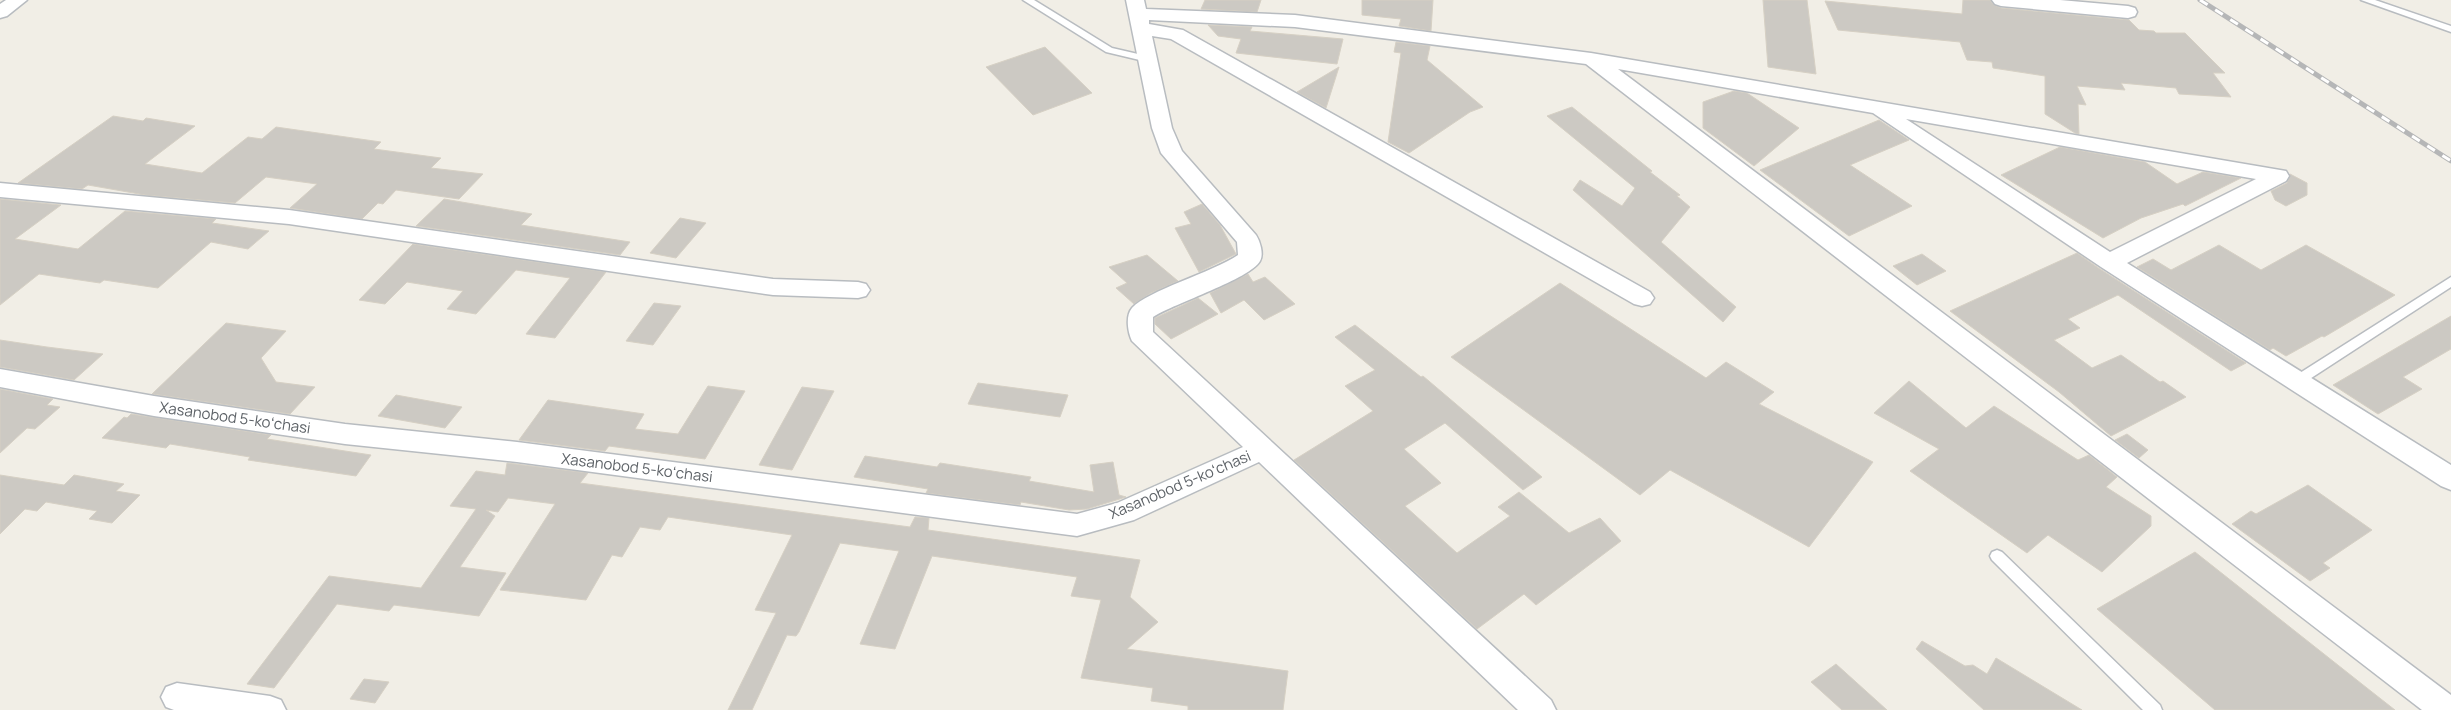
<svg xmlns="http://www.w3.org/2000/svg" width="2451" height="710" font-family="Manrope,sans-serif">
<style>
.building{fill:#ccc9c3;stroke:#d6d0c4}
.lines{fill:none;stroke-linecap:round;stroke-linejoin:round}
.lane-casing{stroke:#b8bcc0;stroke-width:3}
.street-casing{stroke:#b8bcc0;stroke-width:3}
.lane{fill:#fff;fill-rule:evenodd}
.street{fill:#fff;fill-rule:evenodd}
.rail-casing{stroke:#b5b6b7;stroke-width:5}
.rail{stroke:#fff;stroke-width:3;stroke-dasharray:9;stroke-linecap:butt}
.labels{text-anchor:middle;stroke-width:5;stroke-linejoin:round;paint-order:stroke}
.street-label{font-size:15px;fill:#5d6267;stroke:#fff}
</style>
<rect width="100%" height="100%" fill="#f1eee6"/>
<path class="building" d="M1205,0H1261L1257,12L1201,9Z
M1362,0H1433L1431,31L1399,26L1401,19L1362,15Z
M1763,0H1807L1816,74L1768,67Z
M1963,0H1990L1994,5L2001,8L2129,20L2139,30L2154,31L2156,33H2185L2225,73H2213L2231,97L2179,94L2176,88L2121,83L2125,90L2077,86L2086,105L2078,104L2079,134L2075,133L2045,114V76L1993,68L1992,62L1967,60L1960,42L1838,30L1825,1L1962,14Z
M1208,25L1252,27L1250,31L1343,39L1337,64L1236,53L1241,39L1218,36Z
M1396,42L1430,46L1427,60L1483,107L1470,112L1409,153L1388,142L1401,53L1394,52Z
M1045,47L1092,93L1033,115L986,67Z
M1339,67L1326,108L1297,92Z
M1734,91L1747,93L1799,128L1754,166L1703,128V102Z
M1572,107L1652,171L1650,172L1680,195L1677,196L1690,207L1661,242L1736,307L1723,322L1573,190L1580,180L1622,206L1635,188L1547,116Z
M113,116L143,121L146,118L195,126L145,164L202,173L248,137L262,139L276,127L381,142L374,149L441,158L431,168L483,174L459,199L396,190L383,204L378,203L362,219L290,208L317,184L266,177L235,203L145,195L88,185L82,189L18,183Z
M1879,120L1909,140L1850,165L1912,206L1849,236L1760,170Z
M2060,147L2145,162L2177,184L2203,172L2241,178L2185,206L2183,204L2141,218L2103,238L2001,175Z
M2290,174L2307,183V195L2286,206L2275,200L2271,191L2287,183Z
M0,199L61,205L15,239L78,249L125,211L216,219L212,223L269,231L248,249L211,242L158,288L104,280L100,283L39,274L0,305Z
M444,199L532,214L521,225L630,242L620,255L416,226Z
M1202,204L1220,225L1236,254L1199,272L1175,228L1191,224L1184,212Z
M680,218L706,223L676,258L650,253Z
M413,244L606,272L555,338L526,334L570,278L516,270L476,314L447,309L463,291L407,282L385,304L359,300Z
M2219,245L2261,270L2306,245L2395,295L2324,337L2322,336L2286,356L2273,348L2270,350L2137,267L2153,259L2171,270Z
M2077,253L2100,269L2246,363L2231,371L2118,295L2068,319L2080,328L2054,340L2092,368L2121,355L2160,382L2163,381L2186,397L2111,436L2059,392L1950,311Z
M1922,254L1946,271L1917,285L1893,266Z
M1147,255L1178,281L1151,293L1134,304L1116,288L1127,283L1109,267Z
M1248,274L1253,282L1265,277L1295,304L1264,320L1244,300L1221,313L1210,293Z
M1560,283L1706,378L1726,362L1774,392L1759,404L1873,462L1809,547L1670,470L1640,495L1451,357Z
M1198,298L1218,314L1171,339L1155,324V318Z
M654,303L681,306L653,345L626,341Z
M2451,316V349L2403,377L2422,389L2378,414L2333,385Z
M226,323L286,331L261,358L276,382L315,387L290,414L152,394Z
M1355,325L1421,377L1423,376L1542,477L1523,490L1445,423L1404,449L1441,483L1405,506L1457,553L1510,516L1498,507L1519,492L1569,533L1600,518L1621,541L1536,605L1524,594L1477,629L1294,460L1373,411L1345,386L1375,370L1335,337Z
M0,340L47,347L103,354L74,380L0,367Z
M1909,381L1966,428L1994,406L2078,460L2089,455L2117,477L2106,487L2151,516V526L2102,572L2048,535L2027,553L1910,471L1939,449L1874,413Z
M978,383L1068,395L1060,417L968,404Z
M708,386L745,391L705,459L609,446L605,451L519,440L548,400L644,414L635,429L678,434Z
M802,387L834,391L792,470L759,465Z
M0,389L53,399L47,405L60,407L35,429L27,428L0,453Z
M396,395L462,407L445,428L378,416Z
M131,414L271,435L267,439L371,455L356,476L248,460L250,457L170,444L166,448L102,438L124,417L127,418Z
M2127,434L2148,450L2139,458L2115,440Z
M865,456L937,467L940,463L1031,477L1029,481L1094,492L1090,465L1113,462L1119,495L1126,497L1087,509L1069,510L1021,502L1020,505L926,493L928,489L854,477Z
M507,463L588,473L580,483L910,527L915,517L929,518L928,530L1140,560L1130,597L1158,622L1127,649L1288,671L1283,710H1188V706L1151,701L1153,688L1081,678L1101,600L1071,596L1077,577L932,556L895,649L860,644L899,551L840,543L799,632L796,636L787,635L752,710H728L776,613L755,610L792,535L668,517L660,530L640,527L622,557L612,555L586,600L527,593L500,590L555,504L508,498L498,512L486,510L495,516L460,567L506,573L479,616L394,605L389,611L337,604L274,688L247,684L329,576L421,588L476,509L450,506L476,471L505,475Z
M0,475L64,485L74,475L124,484L116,491L140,495L112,523L89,519L97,511L46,502L37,511L25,509L0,534Z
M2308,485L2372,530L2323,563L2330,568L2310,581L2232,524L2251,511L2256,514Z
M2195,552L2367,688L2395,710H2215L2097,609Z
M1922,641L1965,666L1973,665L1987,674L1996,658L2082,710H1984L1916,649Z
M1836,664L1887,710H1842L1811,682Z
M364,679L389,682L375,703L350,699Z"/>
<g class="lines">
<defs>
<path id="lane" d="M1023,0H1034L1112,48L1151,57L1153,59L1148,62L1106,52Z
M2361,0H2375L2451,26V32Z
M2451,277V287L2302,384H2292L2291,381L2292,378Z
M1997,550L2002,552L2160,705L2162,710H2143L1992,560L1990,556L1992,552Z"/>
<path id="street" d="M6,0H27L7,16L0,18V4Z
M1126,0H1144L1146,9L1295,15L1591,53L2286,171L2289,176L2286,181L2127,263L2451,465V490L2441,486L2101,267L1873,113L1618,69L2451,695V710H2422L1586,64L1295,27L1149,20V24L1183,30L1650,292L1654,298L1650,304L1642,306L1634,304L1171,39L1152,36L1172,128L1182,151L1256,235C1260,241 1264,254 1260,261C1250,279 1175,303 1153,317V332L1551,700L1556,710H1518L1259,462L1134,520L1077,536L517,462L345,444L154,416L0,387V369L154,396L345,424L517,442L1077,514L1117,503L1243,447L1132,341C1128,333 1125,316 1132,308C1147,291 1213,272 1238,255L1237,242L1161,153L1152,128ZM1906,119L2256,179L2110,252Z
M1992,0H2060L2128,6L2135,8L2137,12L2135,16L2128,18L2001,6L1995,4Z
M0,183L289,210L773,279L858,282L866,284L870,290L866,296L858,298L773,295L289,224L0,197Z
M177,683L270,696L281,700L286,710H174L166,707L161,697L166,687Z"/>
</defs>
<use href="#lane" class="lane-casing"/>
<use href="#street" class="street-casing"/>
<use href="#lane" class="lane"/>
<use href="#street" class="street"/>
<defs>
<path id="rail" d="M2200,0L2451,161"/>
</defs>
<use href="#rail" class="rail-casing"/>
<use href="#rail" class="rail"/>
</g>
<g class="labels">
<g class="street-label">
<text transform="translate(235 418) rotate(8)" y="5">Xasanobod 5-koʻchasi</text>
<text transform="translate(637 468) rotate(7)" y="5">Xasanobod 5-koʻchasi</text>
<text transform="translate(1180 485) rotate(-23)" y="5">Xasanobod 5-koʻchasi</text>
</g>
</g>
</svg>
